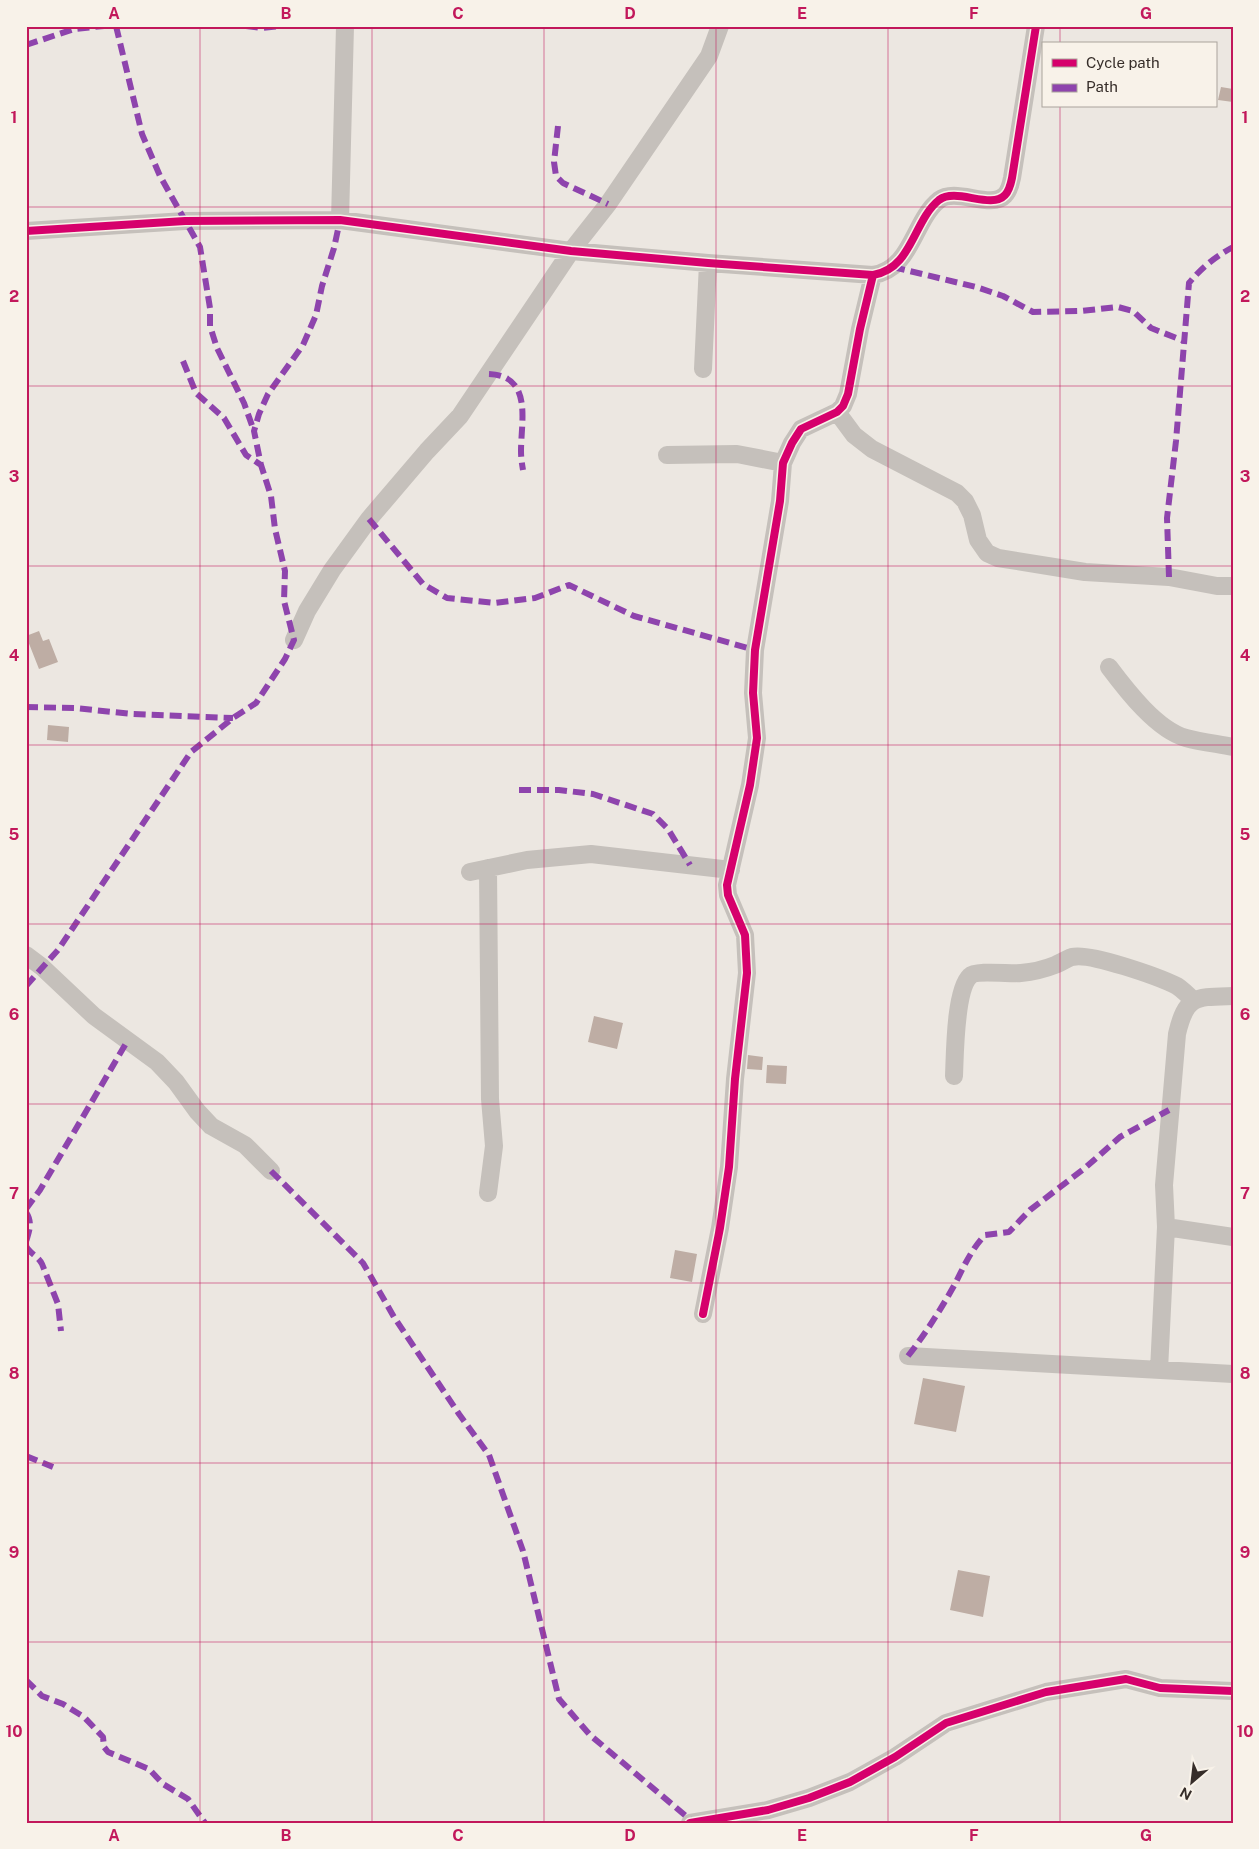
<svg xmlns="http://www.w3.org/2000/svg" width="1259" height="1849" font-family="'Public Sans',sans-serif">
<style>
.building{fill:#beada4}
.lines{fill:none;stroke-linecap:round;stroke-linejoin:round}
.minor{stroke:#c5c0bb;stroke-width:18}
.quiet{stroke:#8e44ad;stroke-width:6;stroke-dasharray:12 6;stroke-linecap:butt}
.cycleway-casing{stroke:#f8f2e9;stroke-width:11}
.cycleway{stroke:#d6006c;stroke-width:8}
.grid{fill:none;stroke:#c2185b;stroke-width:1;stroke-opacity:0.55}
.neatline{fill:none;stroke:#c2185b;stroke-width:2}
.grid-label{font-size:16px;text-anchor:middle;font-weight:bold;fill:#c2185b}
</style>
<rect width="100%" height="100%" fill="#ece7e1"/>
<path class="building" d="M1221,87L1233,89V102L1218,100Z
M39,631L43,641L49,639L58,662L39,669L26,636Z
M48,725L69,727L68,742L47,740Z
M594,1016L623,1023L617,1049L588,1042Z
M748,1055L763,1057L762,1070L747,1069Z
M767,1065L787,1066L786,1084L766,1083Z
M675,1250L697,1254L692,1282L670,1278Z
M923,1378L965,1386L956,1432L914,1424Z
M958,1570L990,1576L983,1617L950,1610Z"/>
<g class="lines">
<path class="minor" d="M340,220L345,26
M26,231L185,221L340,220L571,251L708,263L873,275C912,269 913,221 939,200C956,187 991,210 1005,195C1009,191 1011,183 1012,178L1036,26
M703,369L708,263
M837,412L854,435L872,449L957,493L965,501L972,515L978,540L987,553L998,558L1085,572L1169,577L1217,586H1233
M667,455L737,454L783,463
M294,640L307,611L332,570L369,519L427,451L460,416L571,251L608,204L709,56L720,26
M1109,667C1127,691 1157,730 1186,738C1201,742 1218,744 1233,747
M470,872L527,860L591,854L731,870
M26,955L42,967L94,1016L157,1062L176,1082L197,1111L211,1126L245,1145L271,1171
M954,1076C955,1054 955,990 970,976C976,970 1010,974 1021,973C1032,972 1045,969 1055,965C1060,963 1066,959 1072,957C1089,952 1159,977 1177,986C1183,990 1189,996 1194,1001
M488,1193L494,1146L490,1099L488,868
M1166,1227L1233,1237
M703,1314L720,1228L729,1167L735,1079L747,973L745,935L728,895L727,885L750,785L757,738L753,693L755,650L780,501L783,463L792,443L801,429L837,412L843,406L848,394L860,329L873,275
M908,1356L1233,1374
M1159,1370L1166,1227L1164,1185L1177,1034C1186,995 1196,997 1233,996
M690,1823L768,1810L809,1798L850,1782L895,1757L946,1723L1046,1692L1126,1679L1160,1688L1233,1691"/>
<path class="quiet" d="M116,26L142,134L160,176L200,247L210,308V326L217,348L244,403L254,431
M246,26L262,28L282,26
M26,45L74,29L104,26
M558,126L554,162L556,176L563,183L608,204
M893,267L976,287L1003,296L1033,312L1081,311L1118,307L1133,311L1151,328L1184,341
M183,361L196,393L224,418L246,455L261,465
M489,374C533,376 521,421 521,451C521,458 522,464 523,470
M369,519L423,584L447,598L495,603L535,598L569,585L634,616L755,650
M1169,577L1167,518L1176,441L1189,283C1202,267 1215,257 1233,247
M26,707L74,708L133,714L233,718
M519,790H559L593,794L653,814L668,829L690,865
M26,986L58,950L191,752L233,718L256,703L285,659L294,640L284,601L285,571L275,529L271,496L261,465L254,431L259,414L268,394L303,345L316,315L322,286L334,248L340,220
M271,1171L363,1263L394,1317L459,1414L489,1455L523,1551L559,1699L590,1735L693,1822
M26,1209L40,1190L128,1040
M26,1212C33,1223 29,1231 26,1242
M26,1246C29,1253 38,1256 42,1264L58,1304L61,1331
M908,1356C926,1333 941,1309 955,1284C964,1266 971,1250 985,1235L1009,1232L1030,1210L1085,1168L1120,1137L1169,1110
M26,1456L53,1467
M26,1680L42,1696L63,1704L84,1717L103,1737L104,1747L108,1752L149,1769L163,1784L188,1799L205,1823"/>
<defs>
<path id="cycleway" d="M26,231L185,221L340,220L571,251L708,263L873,275C912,269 913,221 939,200C956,187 991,210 1005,195C1009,191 1011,183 1012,178L1036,26
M703,1314L720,1228L729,1167L735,1079L747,973L745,935L728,895L727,885L750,785L757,738L753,693L755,650L780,501L783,463L792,443L801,429L837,412L843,406L848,394L860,329L873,275
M690,1823L768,1810L809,1798L850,1782L895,1757L946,1723L1046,1692L1126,1679L1160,1688L1233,1691"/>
</defs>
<use href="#cycleway" class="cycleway-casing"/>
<use href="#cycleway" class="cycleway"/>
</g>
<path class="grid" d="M200,26V1823M372,26V1823M544,26V1823M716,26V1823M888,26V1823M1060,26V44M1060,106V1823M26,207H1233M26,386H1233M26,566H1233M26,745H1233M26,924H1233M26,1104H1233M26,1283H1233M26,1463H1233M26,1642H1233"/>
<rect width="1259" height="1849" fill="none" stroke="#f8f2e9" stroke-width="55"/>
<rect x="1042" y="42" width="175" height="65" fill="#f8f2e9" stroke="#aaa39c"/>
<rect x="1052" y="59" width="25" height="8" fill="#d6006c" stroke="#aaa39c"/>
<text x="1086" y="68" font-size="15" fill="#362d29">Cycle path</text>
<rect x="1052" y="84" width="25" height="8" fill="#8e44ad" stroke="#aaa39c"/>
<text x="1086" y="92" font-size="15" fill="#362d29">Path</text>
<g transform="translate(1192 1782) rotate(208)" stroke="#f8f2e9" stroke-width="4" paint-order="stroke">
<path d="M0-4L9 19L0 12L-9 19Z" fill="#362d29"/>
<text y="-8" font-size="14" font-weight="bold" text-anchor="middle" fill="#362d29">N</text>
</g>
<rect x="28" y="28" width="1204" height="1794" class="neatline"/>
<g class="grid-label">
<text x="114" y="19">A</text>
<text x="286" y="19">B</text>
<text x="458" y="19">C</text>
<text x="630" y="19">D</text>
<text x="802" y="19">E</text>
<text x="974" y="19">F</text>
<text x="1146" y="19">G</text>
<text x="14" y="123">1</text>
<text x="1245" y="123">1</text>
<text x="14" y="302">2</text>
<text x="1245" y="302">2</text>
<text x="14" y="482">3</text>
<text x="1245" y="482">3</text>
<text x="14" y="661">4</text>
<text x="1245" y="661">4</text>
<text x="14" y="840">5</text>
<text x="1245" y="840">5</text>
<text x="14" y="1020">6</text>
<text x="1245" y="1020">6</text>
<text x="14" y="1199">7</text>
<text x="1245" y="1199">7</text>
<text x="14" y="1379">8</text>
<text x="1245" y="1379">8</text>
<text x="14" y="1558">9</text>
<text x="1245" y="1558">9</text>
<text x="14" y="1737">10</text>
<text x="1245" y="1737">10</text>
<text x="114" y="1841">A</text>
<text x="286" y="1841">B</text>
<text x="458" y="1841">C</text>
<text x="630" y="1841">D</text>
<text x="802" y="1841">E</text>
<text x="974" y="1841">F</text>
<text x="1146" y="1841">G</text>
</g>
</svg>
